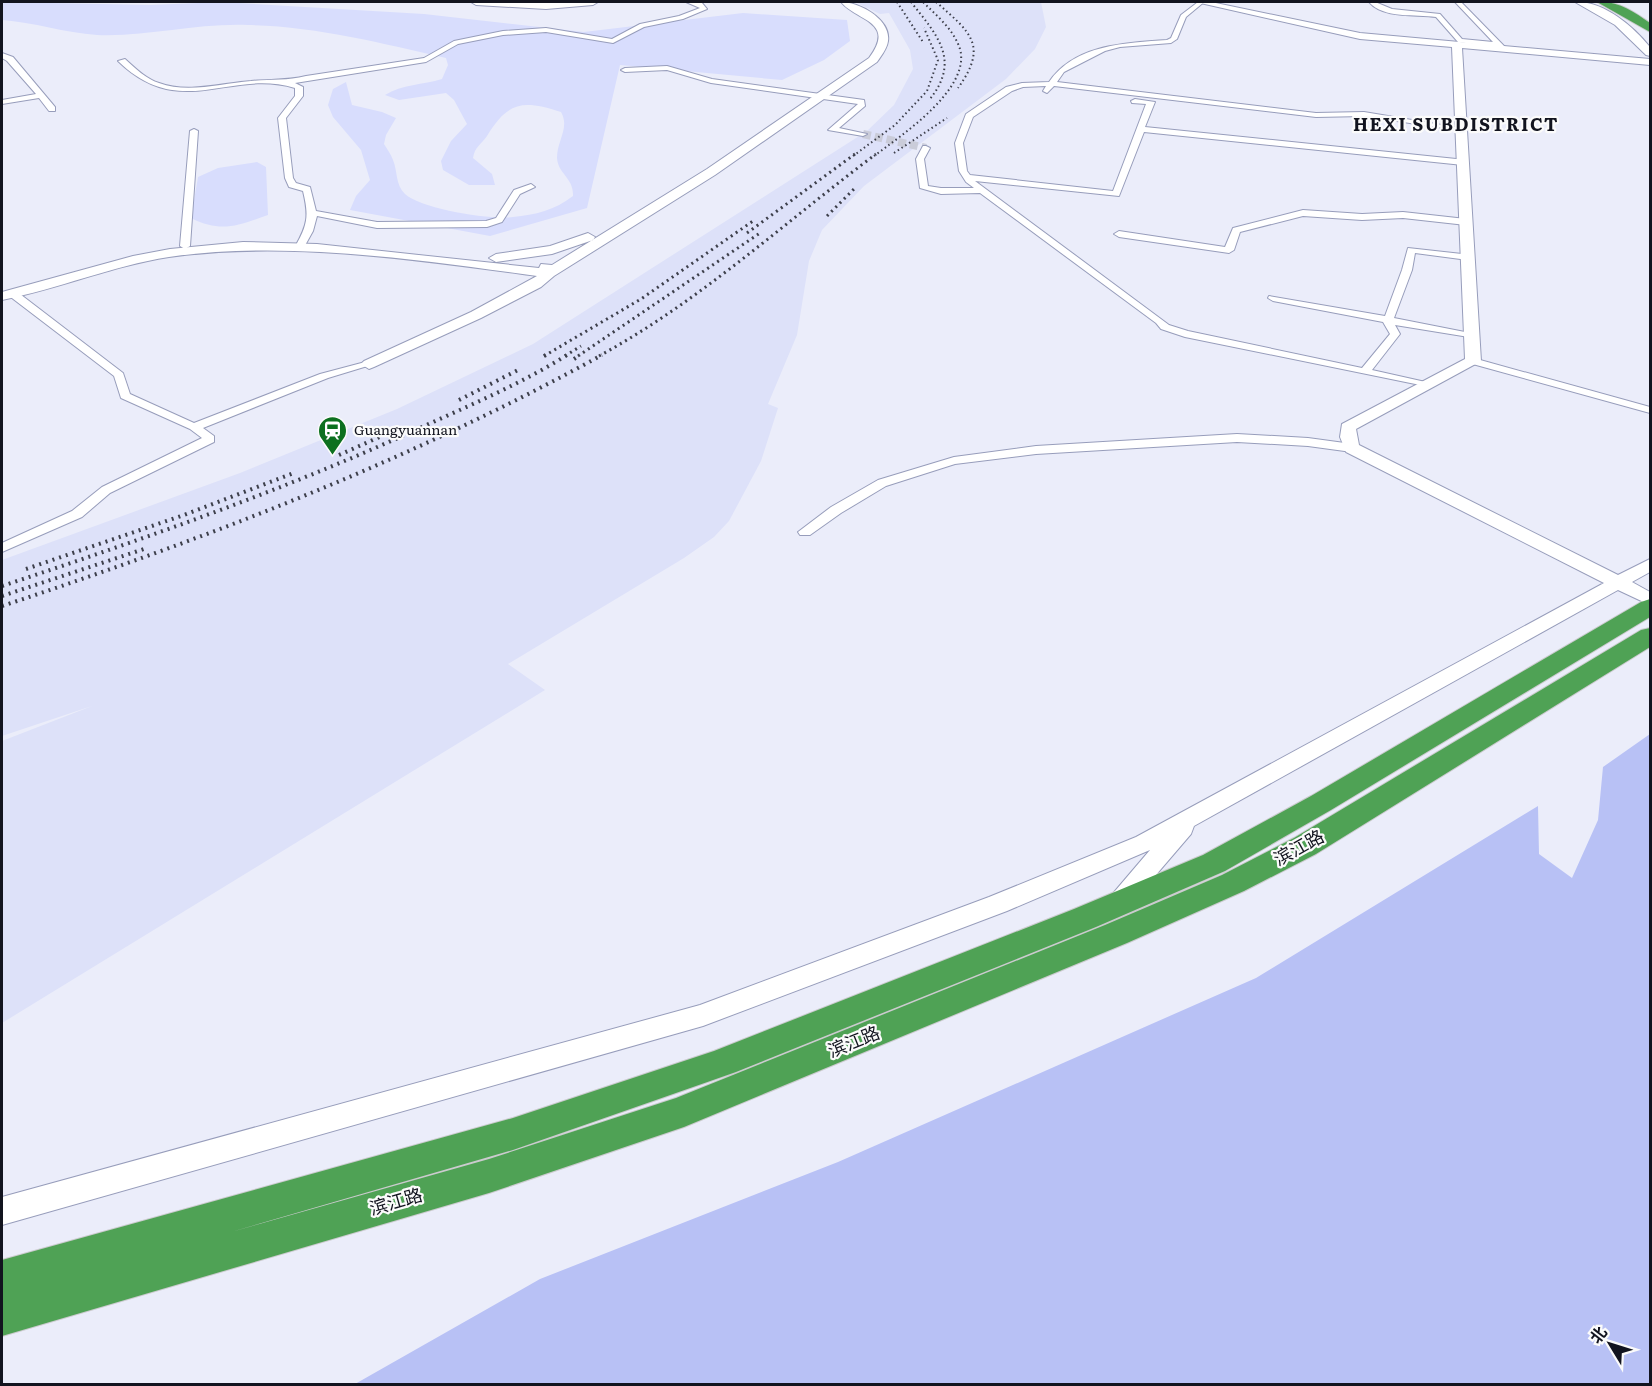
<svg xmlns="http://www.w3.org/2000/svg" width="1652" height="1386" font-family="Literata,'Noto Sans SC',serif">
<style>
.built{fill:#dde1f9}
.green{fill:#d8ddfd}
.water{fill:#b8c1f5}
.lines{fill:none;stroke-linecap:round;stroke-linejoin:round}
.street-tunnel{stroke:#caccd9;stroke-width:8;stroke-dasharray:8 4;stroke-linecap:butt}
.street-casing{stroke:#979dbb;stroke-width:2}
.secondary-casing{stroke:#979dbb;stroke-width:2}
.highway-casing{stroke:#cbcbce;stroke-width:2}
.street{fill:#fff;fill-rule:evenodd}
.secondary{fill:#fff;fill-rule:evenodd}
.highway{fill:#4fa255;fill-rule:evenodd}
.rail-far2{stroke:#3d3f4b;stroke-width:2;stroke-dasharray:1.5 3;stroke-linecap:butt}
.rail-far1{stroke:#3d3f4b;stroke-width:3;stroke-dasharray:2 4;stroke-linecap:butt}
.rail{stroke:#3d3f4b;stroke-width:4;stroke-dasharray:2 5;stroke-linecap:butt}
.labels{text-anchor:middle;stroke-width:4.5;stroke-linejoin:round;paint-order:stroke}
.far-poi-label{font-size:14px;fill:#12141f;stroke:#fbfbfb;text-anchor:start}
.far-district-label{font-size:18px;font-weight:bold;letter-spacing:1.5px;fill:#12141f;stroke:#fbfbfb}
.near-street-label{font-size:18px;fill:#12141f;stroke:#fbfbfb}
</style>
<rect width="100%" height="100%" fill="#ebedfa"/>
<path class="built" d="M855,2H1041L1046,27L1035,49L1006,79L864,186L822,230L809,261L797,335L768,404L778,408L761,461L729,521L714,537L684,558L508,664L545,690L2,1023V741L92,706L2,736V560L240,473L397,409L533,344L867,131L894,105L913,69L910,50L889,13L880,14Z"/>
<path class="green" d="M2,2L150,5L222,2L424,14L584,32L743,13L847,20L850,41L824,60L782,80L620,65L587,208L490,236L350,210L356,196L370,180L361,150L333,117L328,105L333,89L346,82L352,105L382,112L396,118L386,135L384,144C387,149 391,154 393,160C398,172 395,184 405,194C421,209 490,220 513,217C535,215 555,210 573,196C574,178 558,174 557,158C557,140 570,128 561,112C523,100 508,101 487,136C481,145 475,146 473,158L492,174L495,185H469L443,170L441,161L451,141L467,124L454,100L446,93L399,100L385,95C402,84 423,85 442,79L448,65L446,58C381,43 315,26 248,25C197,23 147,37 97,35C65,33 33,22 2,20Z
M257,162L266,167L268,215C237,226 221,233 191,218L198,177L218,168Z"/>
<path class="water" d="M1650,734V1384H355L540,1279L838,1162L1256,978L1538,806L1539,854L1572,878L1598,820L1603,767Z"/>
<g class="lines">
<path class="street-tunnel" d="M863,134L926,148"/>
<defs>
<path id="street" d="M686,2L702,3L707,9L683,19L644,27L613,43L546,32L503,35L458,44L426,62L295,83L303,87V96L286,118L293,178L296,183L310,187L316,211L377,222L486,221L496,218L514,190L531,184L535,187L520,194L502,222L487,227L377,228L317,216L313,231L303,249L300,250L295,247C308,224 309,216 303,191L289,187L285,178L278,118L295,96V88C229,68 181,122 118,61L125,59C135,68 146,79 159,83C188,94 222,83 251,81C271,79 286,81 306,76L424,58L454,41L503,31L546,28L612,39L640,24L679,16L700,8Z
M1198,2H1204L1186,17L1177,39L1171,43L1120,47L1105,51L1064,72L1057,82L1316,113L1364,112L1466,129L1462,131L1364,116L1316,117L1054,86L1047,93L1043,91L1046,86L1023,87L1012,91L973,117L963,143L967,171L970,175L1113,191L1146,104L1132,103L1131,101L1135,99L1155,102L1145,127L1466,160L1467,162L1463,165L1144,132L1119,196L975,181L1169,325L1188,331L1362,368L1390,334L1383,322L1273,301L1268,298L1269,296L1385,316L1402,270L1408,248L1471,255L1473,257L1468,260L1415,253L1412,270L1394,318L1475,334V338L1395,325L1400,334L1372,370L1430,383V387L1185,337L1161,329L1156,323L980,193L941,194L920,188L916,159L923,146H926L930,148L924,159L928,186L941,188H974L966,182L959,171L955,143L966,114L1006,87L1022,83L1049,82C1075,44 1126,43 1167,40L1171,38L1181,15Z
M1369,2H1375L1392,9L1440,14L1462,39L1493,42L1455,2H1461L1507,49L1503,51L1497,47L1458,42L1436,17C1415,14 1384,19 1369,2Z
M2,53L13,57L55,107V111H49L39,98L2,104V100L36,94L7,61L2,58Z
M667,66L712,79L864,100L865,106L839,128L867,134L863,136L828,130L858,104L711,83L667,70L625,72L621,70L625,68Z
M194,129L198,131L190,246L185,249L180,246L190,131Z
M1303,210L1362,214L1403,212L1466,219L1471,222L1466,225L1403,218L1362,220L1303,216L1240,232L1234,250L1229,253L1119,237L1114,234L1119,231L1225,247L1233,228Z
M8,291H16L123,373L130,394L194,423L320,374L369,361L374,364L328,378L203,428L214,436V442L110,493L82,517L2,552V543L72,511L102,487L202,438L190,429L121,398L114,376L8,295Z
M1473,358L1650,407V413L1469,363L1468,361Z
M1237,434L1308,438L1352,444L1358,448L1352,452L1308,446L1237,442L1036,454L955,464L886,486L841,513L810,535H800L798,532L831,507L878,480L954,457L1036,446Z"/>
<path id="secondary" d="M471,2H598L593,5L546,9L476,5Z
M841,2C859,2 891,19 888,41C887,49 881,56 877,62L715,175L554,276L541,287L481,318L374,367L369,369L361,364L364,361L471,312L537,276C420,260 286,240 169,257C112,266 58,289 2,300V292L133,256L170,249L243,242L317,244L539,268L541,264L552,265L707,169L869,58C897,21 856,21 841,2Z
M1196,2H1211L1360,33L1650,59V65L1462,48L1481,361L1356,429L1359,445L1618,575L1650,559V572L1632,582L1650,592V605L1618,590L1194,826L1191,834L1125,911L1116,913L1107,911L1104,904L1150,850L1007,911L703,1026L2,1225V1197L700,1005L989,897L1136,837L1604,583L1346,452L1340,437L1342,424L1465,359L1452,47L1360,39Z
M1575,2C1603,0 1634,27 1650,47V56L1646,55L1615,25Z
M588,233L595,237L593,240L552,254L496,262L489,258L496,254L550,246Z"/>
<path id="highway" d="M1597,2C1617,0 1634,12 1650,23V32Z
M1650,599V617L1331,810L1225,871L1096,927L736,1072L513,1150L231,1232L489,1159L676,1098L1105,925L1222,875L1294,838L1641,630L1650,628V647L1316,854L1244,891L1127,943L684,1127L489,1193L2,1336V1260L513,1118L714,1051L1074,909L1203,855L1311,796L1641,602Z"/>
</defs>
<use href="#street" class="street-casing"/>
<use href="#secondary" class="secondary-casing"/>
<use href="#highway" class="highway-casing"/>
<use href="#street" class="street"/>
<use href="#secondary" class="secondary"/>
<use href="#highway" class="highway"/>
<path class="rail-far2" d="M897,2L923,42
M911,2C937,35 961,60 930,99
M936,2C970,32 989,45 958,88
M894,153L947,118
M853,156L895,125L927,91L938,60L924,28
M874,156C902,135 971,89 960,49C954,30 937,16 923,2"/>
<path class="rail-far1" d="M827,216L856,187
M747,233L855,154
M544,356L641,299L753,221
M565,356L581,346
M578,356L760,233
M599,356C700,301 784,223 876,154"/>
<path class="rail" d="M544,356L546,355
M574,359L580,355
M459,400L520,369
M339,455L402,427
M26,569L184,515L294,473
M2,586C144,539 284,490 420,428C470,405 521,384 567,355
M2,596L144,549
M2,606C208,538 411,460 602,355"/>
</g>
<defs>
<symbol id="station-pin" viewBox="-11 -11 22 30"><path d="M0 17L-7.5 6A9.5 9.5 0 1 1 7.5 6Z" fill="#0c701f" stroke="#fbfbfb"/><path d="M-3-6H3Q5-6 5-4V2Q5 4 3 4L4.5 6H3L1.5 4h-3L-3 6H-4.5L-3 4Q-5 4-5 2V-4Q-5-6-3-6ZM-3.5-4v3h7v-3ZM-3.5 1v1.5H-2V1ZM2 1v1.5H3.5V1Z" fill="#fff"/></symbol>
</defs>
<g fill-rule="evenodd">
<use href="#station-pin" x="316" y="414" width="33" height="45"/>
</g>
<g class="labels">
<g class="far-poi-label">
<text x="354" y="435">Guangyuannan</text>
</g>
<g class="far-district-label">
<text x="1456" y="131">HEXI SUBDISTRICT</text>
</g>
<g class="near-street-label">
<text transform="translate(1299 848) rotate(-29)" y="6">滨江路</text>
<text transform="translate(854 1042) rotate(-22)" y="6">滨江路</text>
<text transform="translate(396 1202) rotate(-16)" y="6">滨江路</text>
</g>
</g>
<rect width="1652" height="1386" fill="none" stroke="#12141f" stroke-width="6"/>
<g transform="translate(1610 1344) rotate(308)" stroke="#fbfbfb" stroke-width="4.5" paint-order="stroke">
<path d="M0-4.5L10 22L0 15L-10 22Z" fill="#12141f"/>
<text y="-9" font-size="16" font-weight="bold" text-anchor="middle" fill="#12141f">北</text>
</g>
</svg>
